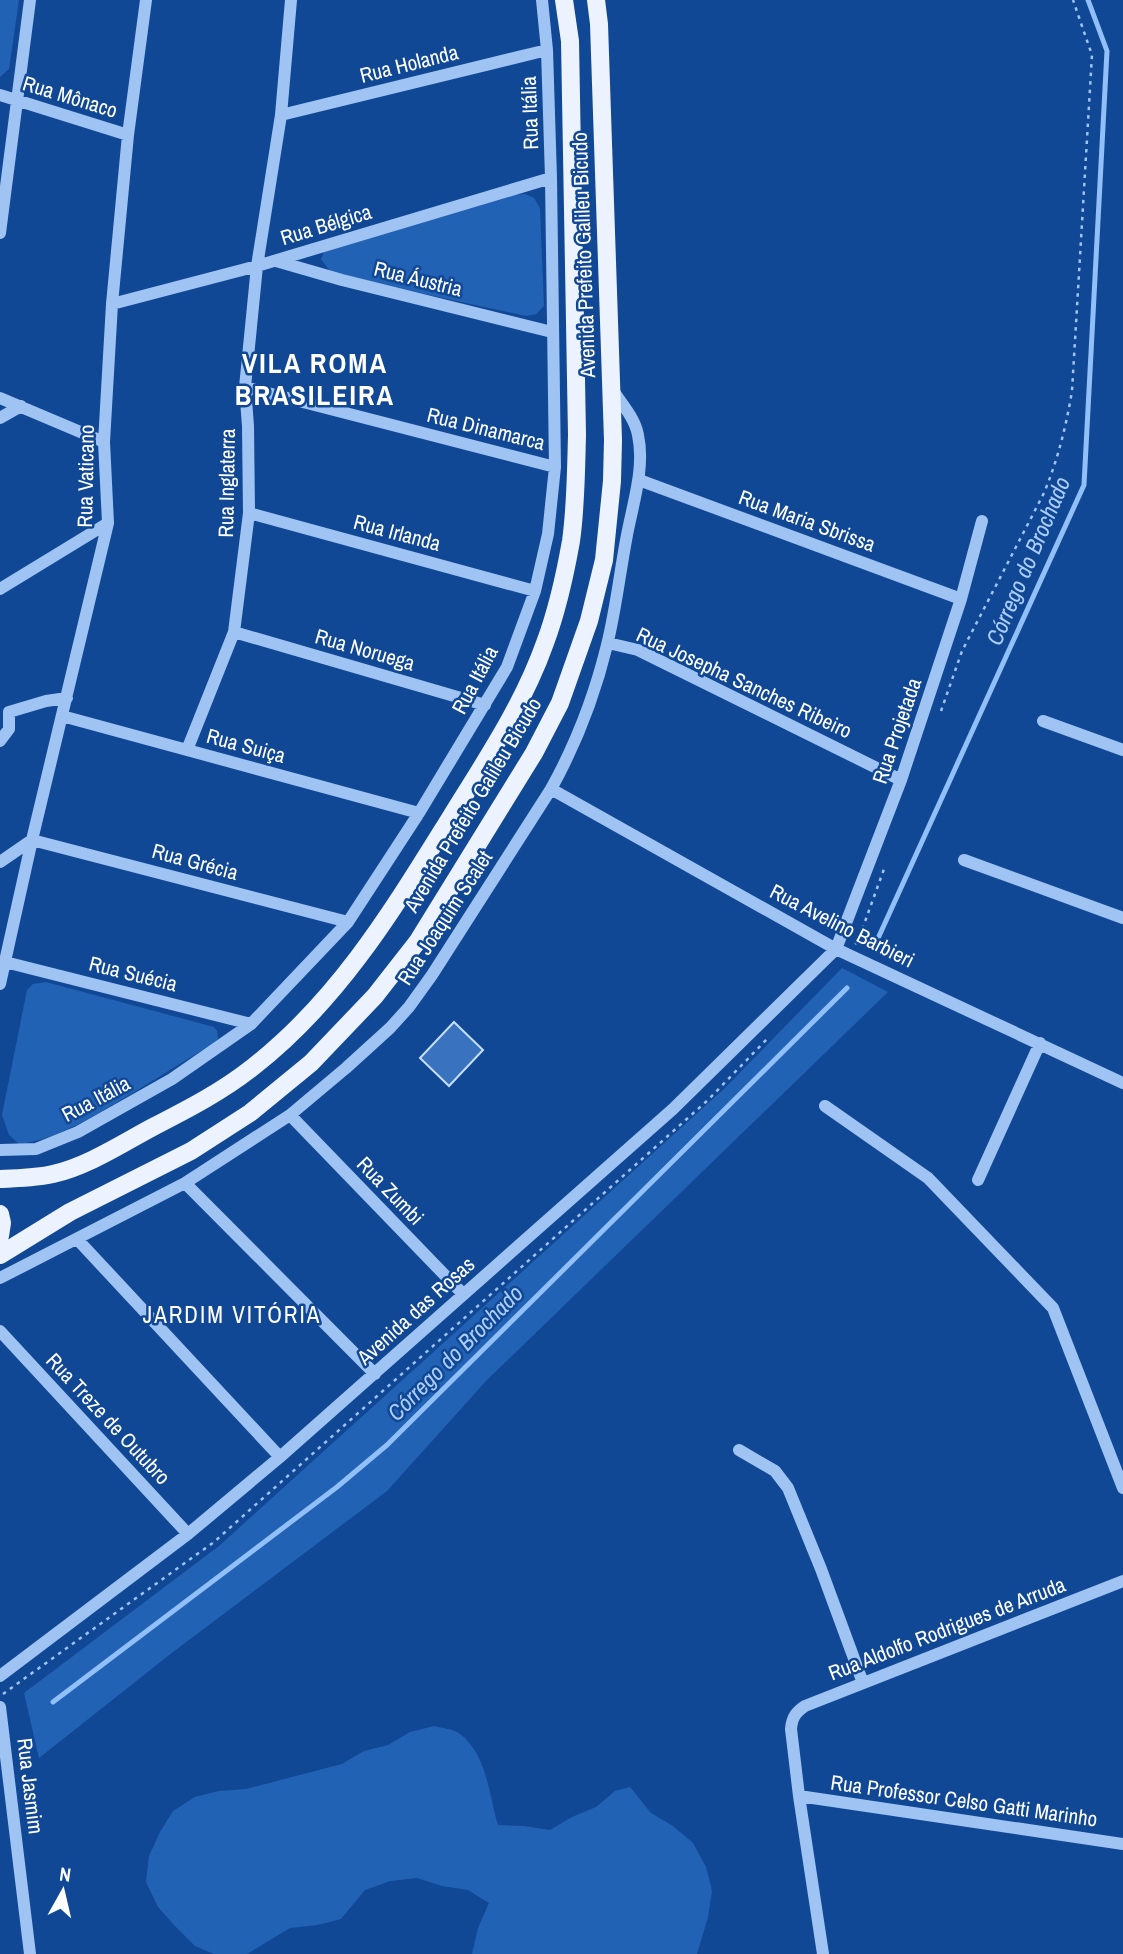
<svg xmlns="http://www.w3.org/2000/svg" width="1123" height="1954" font-family="'Archivo Narrow',sans-serif">
<style>
.green{fill:#2262b5}
.lines{fill:none;stroke-linecap:round;stroke-linejoin:round}
.stream{stroke:#91bff7;stroke-width:5}
.building{fill:#3972be;stroke:#c7dffe;stroke-width:2}
.path{stroke:#9fc4f3;stroke-width:2.5;stroke-dasharray:3.5 5;stroke-linecap:butt}
.minor{stroke:#9fc4f3;stroke-width:12}
.major{stroke:#ecf3ff;stroke-width:18}
.labels{text-anchor:middle;stroke-width:5;stroke-linejoin:round;paint-order:stroke}
.street-label{font-size:21px;fill:#fff;stroke:#114895}
.water-label{font-size:23px;font-style:italic;fill:#accefa;stroke:#114895}
.neighbourhood-label{font-size:23px;letter-spacing:2px;fill:#fff;stroke:#114895}
.district-label{font-size:28px;font-weight:bold;letter-spacing:2px;fill:#fff;stroke:#114895}
</style>
<rect width="100%" height="100%" fill="#114895"/>
<path class="green" d="M0,0H19L9,69L0,77Z
M525,194L534,198L540,208L544,306L536,314L526,316L345,277L329,270L321,259L324,252L511,195Z
M842,968L888,992L486,1381L387,1491L173,1652L39,1758L24,1693L219,1546L724,1089Z
M46,982L214,1027L217,1031L218,1039L209,1046C183,1062 157,1078 131,1094C97,1114 60,1139 19,1144L9,1135L2,1115L27,990L33,984Z
M434,1726C442,1728 454,1729 460,1734C487,1754 489,1796 498,1825L524,1826L550,1830L572,1817L596,1807L615,1791L630,1787L651,1813L673,1826L693,1843L706,1867L712,1891L708,1917L697,1954H472L478,1928L489,1903L468,1890L442,1886L417,1878L390,1881L365,1890L341,1919L317,1925L290,1928L247,1954H214L195,1946L175,1926L158,1907L146,1882L149,1856L160,1832L173,1811L195,1797L219,1791L246,1789L342,1764L364,1751L388,1745L410,1732Z"/>
<g class="lines">
<path class="stream" d="M875,945L1084,485L1107,51L1088,0
M53,1702L337,1487L387,1445L847,988"/>
</g>
<path class="building" d="M454,1022L483,1050L449,1086L420,1058Z"/>
<g class="lines">
<path class="path" d="M941,711L962,651L1044,493C1058,459 1066,427 1072,391L1092,55L1073,0
M855,944L858,941L884,869
M3,1694L214,1542L708,1100L767,1039"/>
<path class="minor" d="M0,95L128,135
M281,115L547,50
M0,233L30,0
M276,261L342,280L552,332
M112,304L257,266L551,178
M245,387L555,467
M0,398L104,442
M0,418L21,406
M639,480L961,599
M249,513L535,591
M0,589L108,523
M234,632L485,705
M608,643L638,650L901,780
M62,716L419,813
M1043,721L1123,750
M0,741L9,729V712L46,701L67,698
M187,750L234,632L249,513L248,426L245,387L257,266L281,115L291,0
M551,789L836,949L1123,1083
M964,860L1123,918
M0,862L32,840L348,922
M5,962L251,1024
M0,984L32,840L108,523L104,442L112,304L128,135L146,0
M825,1106L928,1178L1053,1308L1123,1488
M290,1115L463,1294
M0,1150L36,1149L78,1132L172,1079L251,1024L348,922L419,813L507,667L535,591L548,534L555,467L551,178L547,50L542,0
M978,1180L1040,1043
M185,1183L375,1374
M77,1239L280,1457
M0,1278L185,1183L290,1115L346,1068L390,1028L409,1007L432,975L551,789C576,744 595,694 607,645C616,609 620,571 627,535C633,503 645,468 638,435C635,418 621,403 612,389
M0,1331L188,1534
M739,1450L775,1471L788,1488L821,1569L863,1683
M0,1676L188,1534L280,1457L673,1109L836,949L901,780L961,599L982,521
M0,1707L30,1954
M799,1796L1123,1844
M823,1954L799,1796L791,1729C792,1717 796,1712 805,1706L1123,1581"/>
<path class="major" d="M0,1179C17,1178 36,1178 53,1174C88,1166 121,1144 153,1127C188,1109 223,1091 253,1067C340,999 394,908 452,815C486,760 523,705 545,643C557,611 565,575 571,541C576,506 576,470 577,435L570,41L564,0
M0,1214L2,1223L0,1236
M0,1255L70,1212L191,1151L250,1113L311,1063L375,996L418,941L534,753L560,703L589,621L604,560L612,481L613,440L599,24L596,0"/>
</g>
<g class="labels">
<g class="street-label">
<text transform="translate(409 64) rotate(-14)" y="7">Rua Holanda</text>
<text transform="translate(70 97) rotate(17)" y="7">Rua Mônaco</text>
<text transform="translate(530 113) rotate(-92)" y="7">Rua Itália</text>
<text transform="translate(326 225) rotate(-17)" y="7">Rua Bélgica</text>
<text transform="translate(584 255) rotate(-92)" y="7">Avenida Prefeito Galileu Bicudo</text>
<text transform="translate(418 279) rotate(14)" y="7">Rua Áustria</text>
<text transform="translate(486 429) rotate(14)" y="7">Rua Dinamarca</text>
<text transform="translate(86 476) rotate(-89)" y="7">Rua Vaticano</text>
<text transform="translate(227 483) rotate(-89)" y="7">Rua Inglaterra</text>
<text transform="translate(807 521) rotate(20)" y="7">Rua Maria Sbrissa</text>
<text transform="translate(397 533) rotate(15)" y="7">Rua Irlanda</text>
<text transform="translate(365 650) rotate(16)" y="7">Rua Noruega</text>
<text transform="translate(475 680) rotate(-62)" y="7">Rua Itália</text>
<text transform="translate(744 683) rotate(25)" y="7">Rua Josepha Sanches Ribeiro</text>
<text transform="translate(897 731) rotate(-71)" y="7">Rua Projetada</text>
<text transform="translate(246 746) rotate(15)" y="7">Rua Suiça</text>
<text transform="translate(473 805) rotate(-59)" y="7">Avenida Prefeito Galileu Bicudo</text>
<text transform="translate(195 862) rotate(15)" y="7">Rua Grécia</text>
<text transform="translate(445 918) rotate(-57)" y="7">Rua Joaquim Scalet</text>
<text transform="translate(842 926) rotate(27)" y="7">Rua Avelino Barbieri</text>
<text transform="translate(133 974) rotate(14)" y="7">Rua Suécia</text>
<text transform="translate(96 1099) rotate(-28)" y="7">Rua Itália</text>
<text transform="translate(390 1191) rotate(46)" y="7">Rua Zumbi</text>
<text transform="translate(416 1311) rotate(-42)" y="7">Avenida das Rosas</text>
<text transform="translate(108 1419) rotate(47)" y="7">Rua Treze de Outubro</text>
<text transform="translate(947 1629) rotate(-21)" y="7">Rua Aldolfo Rodrigues de Arruda</text>
<text transform="translate(30 1786) rotate(83)" y="7">Rua Jasmim</text>
<text transform="translate(964 1801) rotate(8)" y="7">Rua Professor Celso Gatti Marinho</text>
</g>
<g class="water-label">
<text transform="translate(1028 561) rotate(-67)" y="8">Córrego do Brochado</text>
<text transform="translate(455 1353) rotate(-45)" y="8">Córrego do Brochado</text>
</g>
<g class="neighbourhood-label">
<text x="232" y="1323">JARDIM VITÓRIA</text>
</g>
<g class="district-label">
<text x="315" y="373">VILA ROMA<tspan x="315" dy="32">BRASILEIRA</tspan></text>
</g>
</g>
<g transform="translate(63 1891) rotate(8)" stroke="#114895" stroke-width="5" paint-order="stroke">
<path d="M0-5L12 26L0 18L-12 26Z" fill="#ffffff"/>
<text y="-10" font-size="19" font-weight="bold" text-anchor="middle" fill="#ffffff">N</text>
</g>
</svg>
